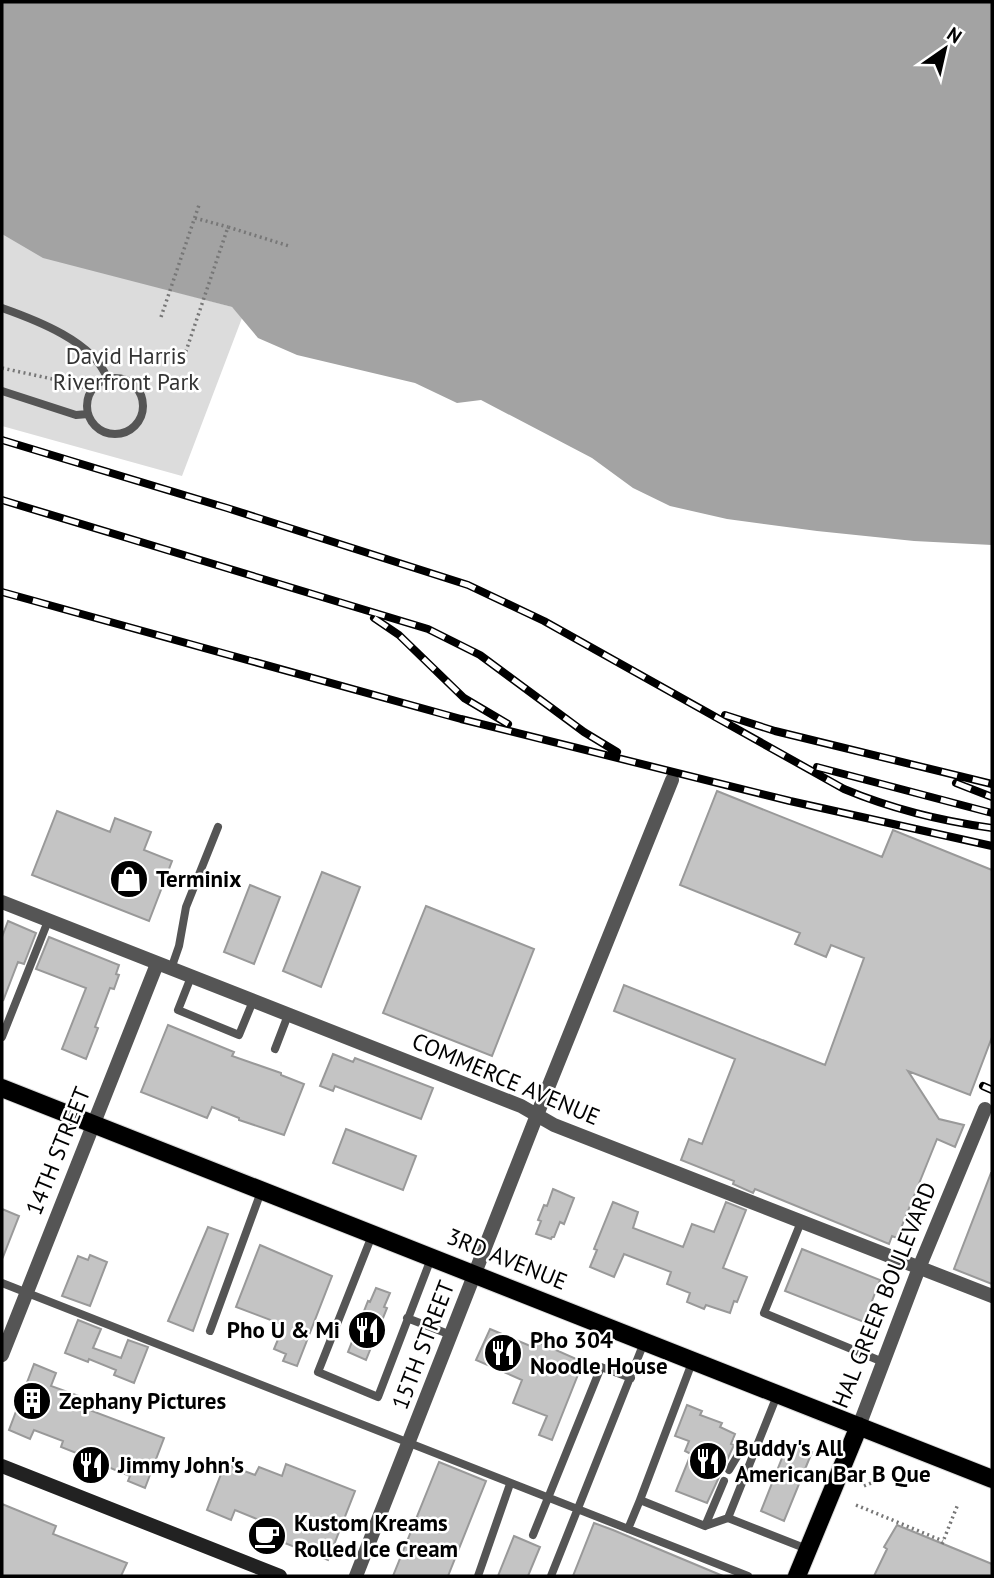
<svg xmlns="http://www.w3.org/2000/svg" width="994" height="1578" font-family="'PT Sans',sans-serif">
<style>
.green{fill:#dcdcdc}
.water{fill:#a3a3a3}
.building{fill:#c4c4c4;stroke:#999;stroke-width:2}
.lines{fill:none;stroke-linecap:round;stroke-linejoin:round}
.primary-casing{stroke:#dbdbdb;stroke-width:20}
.path{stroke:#777;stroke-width:3.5;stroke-dasharray:2 3.5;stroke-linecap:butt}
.lane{stroke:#555;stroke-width:8}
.street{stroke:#555;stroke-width:14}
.secondary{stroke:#222;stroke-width:14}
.primary{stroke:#000;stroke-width:18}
.rail-casing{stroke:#000;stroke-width:8}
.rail{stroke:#fff;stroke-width:5;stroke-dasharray:16;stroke-linecap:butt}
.labels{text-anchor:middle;stroke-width:5;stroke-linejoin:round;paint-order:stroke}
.park-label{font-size:23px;fill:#333;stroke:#fff}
.poi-label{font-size:23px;font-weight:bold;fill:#000;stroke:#fff;text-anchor:start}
.street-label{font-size:23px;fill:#000;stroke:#fff}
</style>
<rect width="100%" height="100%" fill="#fff"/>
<path class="green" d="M2,234L166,289L232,307L242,318L182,476L2,426Z"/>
<path class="water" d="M2,2H992V545L914,541L817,531L727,519L670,506L633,488L592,458L481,400L457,403L415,383L297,355L258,338L232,307L43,258L2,234Z"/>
<path class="building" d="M717,791L882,857L893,830L992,870V1037L970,1095L908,1071L939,1119L964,1125L955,1147L937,1139L897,1238L892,1236L889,1244L755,1189L753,1193L733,1184L734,1181L681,1160L689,1139L702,1144L735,1059L614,1011L624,985L825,1065L864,958L831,945L826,957L795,944L800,933L680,885Z
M57,811L110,832L115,818L151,832L144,850L172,861L149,921L32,875Z
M322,872L360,887L321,987L283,971Z
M250,885L280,897L254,964L224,952Z
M426,906L534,949L492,1056L383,1013Z
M8,921L36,933L24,964L18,962L3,1001L2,937Z
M49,937L119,965L116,974L119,975L114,989L110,988L95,1027L98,1028L86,1059L62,1049L86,988L36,969Z
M168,1025L234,1052L232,1056L281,1073V1075L304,1084L284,1135L239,1120V1118L212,1107L207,1118L141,1092Z
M333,1054L353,1062L355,1058L433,1088L421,1119L335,1086L333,1091L320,1086Z
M346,1129L416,1156L403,1190L333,1163Z
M991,1173H992V1284L954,1269Z
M553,1189L574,1198L564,1224L560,1222L554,1237H552L551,1239L536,1234L541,1221L538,1220L544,1205L547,1206Z
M613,1202L638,1212L633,1228L683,1247L692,1224L714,1232L726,1202L746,1210L723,1268L747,1277L737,1302L734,1301L730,1313L706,1305L704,1309L687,1302L690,1293L667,1284L671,1272L624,1254L614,1277L590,1267L597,1250L594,1249Z
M2,1209L19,1216L3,1257L2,1256Z
M208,1227L228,1234L193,1331L168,1321Z
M260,1245L332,1276L297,1366L283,1361L286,1354L274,1349L284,1325L236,1307Z
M802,1249L880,1280L864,1322L785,1291Z
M90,1255L107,1262L90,1306L62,1296L78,1256L88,1260Z
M376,1288L390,1293L384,1307L387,1308L366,1360L348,1352L368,1301L370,1302Z
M78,1320L101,1329L93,1348L121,1358L128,1340L148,1347L134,1383L114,1375L116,1370L89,1359L88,1362L65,1353Z
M490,1329L535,1348L538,1342L583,1362L552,1440L539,1435L547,1416L513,1403L522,1380L476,1360Z
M34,1364L56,1373L51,1386L79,1396L76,1405L164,1438L145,1488L128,1481L130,1476L101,1464L99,1468L82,1461L84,1456L61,1447L63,1441L34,1430L30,1439L9,1430Z
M687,1405L702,1411L700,1415L722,1423L720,1427L735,1434L731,1444L734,1445L707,1503L676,1491L691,1454L685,1451L689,1441L675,1436Z
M788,1443L812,1452L784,1521L761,1511Z
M439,1462L486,1481L448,1576H393Z
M225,1464L255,1475L259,1467L282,1476L286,1464L355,1491L328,1560L259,1533L264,1522L235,1510L231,1520L207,1510Z
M2,1504L56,1526L53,1534L127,1563L121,1576H2Z
M594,1523L613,1530L723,1576H573Z
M897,1525L992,1564V1576H874L887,1549L884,1547Z
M514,1536L540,1547L528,1576H498Z"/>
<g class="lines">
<defs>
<path id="primary" d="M2,1088L992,1479
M797,1576L859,1426"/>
</defs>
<use href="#primary" class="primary-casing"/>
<path class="path" d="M195,218L228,227
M161,317L199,205
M184,357L228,227L289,246
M2,368L80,385L90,392
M864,1486L888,1476
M856,1505L943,1541
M942,1544L958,1504"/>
<path class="lane" d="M2,308C36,320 94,342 107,378
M87 406a28 28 0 1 1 56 0a28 28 0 1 1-56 0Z
M2,391L76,415L88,414
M171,969L179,946L186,907L218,827
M191,977L178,1010L239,1035L253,1001
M2,1037L48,921
M275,1049L288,1015
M801,1222L764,1313L883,1362
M373,1233L318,1372L378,1397L432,1256
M2,1283L748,1576
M407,1318L451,1335
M210,1331L262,1189
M693,1360L640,1500L705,1526L728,1518L778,1393
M729,1470L738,1455L757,1446
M728,1518L807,1549
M705,1526L724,1481
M628,1529L640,1500
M533,1535L601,1367L631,1378
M478,1576L510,1484
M551,1576L645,1340"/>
<path class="street" d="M2,902L521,1106L554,1125L992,1296
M2,1355L157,964
M859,1426L919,1268L985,1109
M356,1576L537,1115L672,780"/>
<path class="secondary" d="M2,1466L280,1576"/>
<use href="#primary" class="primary"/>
<defs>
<path id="rail" d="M2,440L227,508L468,585L544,621L844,789C892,809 941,821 992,828
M2,500L428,629L480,655L584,732L617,752
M2,592L461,719L790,801L992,846
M374,618L399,635L464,698L508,724
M725,715L775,731L992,784
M817,767L992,813
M956,783L992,797
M983,1086L992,1090"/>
</defs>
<use href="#rail" class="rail-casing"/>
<use href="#rail" class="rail"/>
</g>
<defs>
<symbol id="shop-disc" viewBox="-11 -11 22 22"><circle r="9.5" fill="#000" stroke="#fff"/><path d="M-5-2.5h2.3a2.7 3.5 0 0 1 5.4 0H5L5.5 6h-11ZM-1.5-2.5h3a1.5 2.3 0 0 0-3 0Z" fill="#fff"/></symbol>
<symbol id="restaurant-disc" viewBox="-11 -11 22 22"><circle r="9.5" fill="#000" stroke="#fff"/><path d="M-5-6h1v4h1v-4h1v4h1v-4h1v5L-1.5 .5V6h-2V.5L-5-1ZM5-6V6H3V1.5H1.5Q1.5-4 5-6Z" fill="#fff"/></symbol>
<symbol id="building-disc" viewBox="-11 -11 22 22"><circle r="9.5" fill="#000" stroke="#fff"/><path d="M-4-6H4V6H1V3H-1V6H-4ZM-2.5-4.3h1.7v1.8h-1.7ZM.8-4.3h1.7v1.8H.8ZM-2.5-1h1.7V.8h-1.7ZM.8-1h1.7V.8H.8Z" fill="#fff"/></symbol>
<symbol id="cafe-disc" viewBox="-11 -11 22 22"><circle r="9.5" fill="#000" stroke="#fff"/><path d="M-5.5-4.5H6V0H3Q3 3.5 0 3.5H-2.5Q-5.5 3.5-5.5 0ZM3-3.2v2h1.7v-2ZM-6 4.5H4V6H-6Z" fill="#fff"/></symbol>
</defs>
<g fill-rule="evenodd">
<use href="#shop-disc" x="107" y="857" width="44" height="44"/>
<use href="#restaurant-disc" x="345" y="1308" width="44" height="44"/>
<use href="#restaurant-disc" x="481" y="1331" width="44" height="44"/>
<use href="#building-disc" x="10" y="1379" width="44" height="44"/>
<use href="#restaurant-disc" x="686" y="1439" width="44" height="44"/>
<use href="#restaurant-disc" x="69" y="1443" width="44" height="44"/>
<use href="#cafe-disc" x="245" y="1514" width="44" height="44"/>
</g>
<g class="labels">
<g class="park-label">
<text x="126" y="364">David Harris<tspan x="126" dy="26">Riverfront Park</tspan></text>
</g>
<g class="poi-label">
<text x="156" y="887">Terminix</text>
<text x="340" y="1338" text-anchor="end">Pho U &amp; Mi</text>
<text x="530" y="1348">Pho 304<tspan x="530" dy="26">Noodle House</tspan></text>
<text x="59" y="1409">Zephany Pictures</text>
<text x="735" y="1456">Buddy's All<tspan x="735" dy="26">American Bar B Que</tspan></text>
<text x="118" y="1473">Jimmy John's</text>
<text x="294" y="1531">Kustom Kreams<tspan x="294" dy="26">Rolled Ice Cream</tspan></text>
</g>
<g class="street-label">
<text transform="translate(506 1079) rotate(23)" y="8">COMMERCE AVENUE</text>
<text transform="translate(58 1151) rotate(-68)" y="8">14TH STREET</text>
<text transform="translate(507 1259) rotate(22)" y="8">3RD AVENUE</text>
<text transform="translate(884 1295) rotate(-68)" y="8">HAL GREER BOULEVARD</text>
<text transform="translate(423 1345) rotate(-69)" y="8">15TH STREET</text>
</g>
</g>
<rect width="994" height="1578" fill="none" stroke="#000000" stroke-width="7"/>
<g transform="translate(945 49) rotate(34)" stroke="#ffffff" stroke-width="5" paint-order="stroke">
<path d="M0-5L12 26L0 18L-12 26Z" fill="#000000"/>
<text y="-10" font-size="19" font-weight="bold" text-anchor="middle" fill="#000000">N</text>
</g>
</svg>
